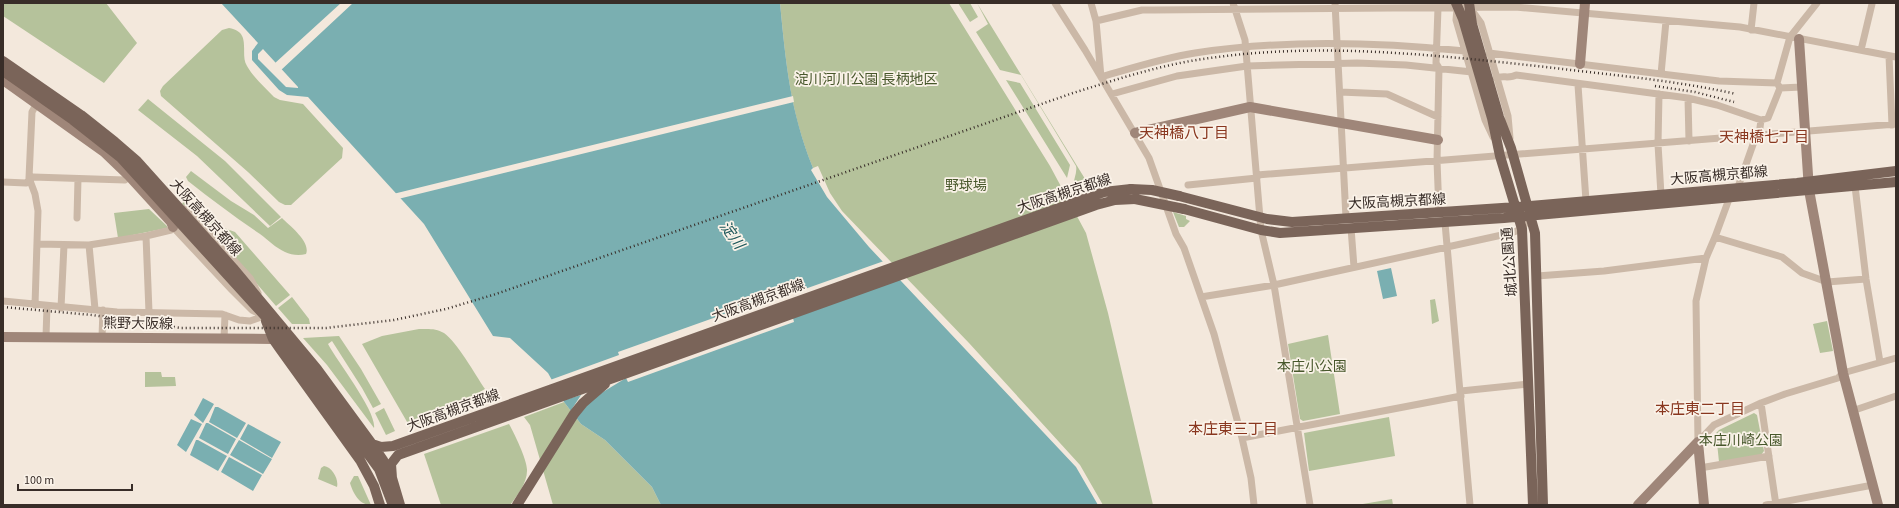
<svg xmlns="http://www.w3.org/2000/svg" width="1899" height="508" font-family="'Source Sans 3','Noto Sans JP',sans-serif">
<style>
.green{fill:#b5c29b}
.water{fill:#7aafb1;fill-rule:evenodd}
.pier{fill:#f3e8dc}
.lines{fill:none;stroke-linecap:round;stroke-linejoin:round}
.street{stroke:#cbb8a7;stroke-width:7}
.secondary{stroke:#9f8679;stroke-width:10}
.primary{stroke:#7a6459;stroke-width:10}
.rail{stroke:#382d28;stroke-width:2.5;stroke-dasharray:1 3;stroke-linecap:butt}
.primary-bridge{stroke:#7a6459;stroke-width:10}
.labels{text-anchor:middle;stroke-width:3.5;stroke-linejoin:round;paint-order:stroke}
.park-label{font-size:14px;fill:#47572b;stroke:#faf2e8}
.street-label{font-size:14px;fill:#382d28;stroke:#faf2e8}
.neighbourhood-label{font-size:15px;fill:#89371f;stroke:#faf2e8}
.water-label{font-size:15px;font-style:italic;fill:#1c575a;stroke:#faf2e8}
</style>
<rect width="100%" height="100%" fill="#f3e8dc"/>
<path class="green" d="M3,3H106L137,43L104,83L3,16Z
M780,3H949L1050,166L1086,233L1108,313L1153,505H1103L1080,465L969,343L842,211L830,193L818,166L813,168C790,111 786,64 780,3Z
M958,3H970L978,17L970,22Z
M977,3L1090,187L1075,192C1070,184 1078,175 1076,166L1021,75L1000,70L976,32L988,24Z
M229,28C253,32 239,54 247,66C253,77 265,87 274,97L280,100L303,104L343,148L342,158L291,205H285L279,202L248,172L161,96L160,91L163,86L222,30Z
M1006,80L1020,83L1070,165L1067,178Z
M148,99L225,161L281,217L270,226L197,156L138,110Z
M191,171L231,201L254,215L268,228L282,218C290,226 311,242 306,254C299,256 291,255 285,252C276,248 268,240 260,234C235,217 212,200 188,181L186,177Z
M184,201L224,228L235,232L290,295L276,306L197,214L182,204Z
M149,209L167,226V228L118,238L114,213Z
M1173,212L1186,216V219L1190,221L1184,227H1179Z
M292,297L309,319L310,324H292L278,308Z
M1435,299L1439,321L1432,324L1430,300Z
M1827,321L1833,351L1820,353L1813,324Z
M419,329C428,329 436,328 444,333C457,342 475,374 485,389L440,414L410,427L362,344L382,336Z
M1328,335L1340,414L1303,421L1300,419L1288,344Z
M339,336L361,369L381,404L373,408L362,388L332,341L328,344C337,361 377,412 374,428L327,365L303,338Z
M145,372H161L162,377H175L176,386L145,387Z
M564,402L581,424L605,440L652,487L661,505H553L530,425L524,417Z
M384,408L395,431L386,435L375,413Z
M1754,413L1757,415L1764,451L1761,455L1719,462L1716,433L1719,430Z
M1389,417L1395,456L1309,471L1304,433Z
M509,424C514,433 528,461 527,471C527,483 517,496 510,505H441L424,454Z
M324,466C332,467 339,479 337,487L318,479L321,468Z
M354,476H358L371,505C359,505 353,493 350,483Z
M1392,499L1393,505H1357Z"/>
<path class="water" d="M221,3H780C786,64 790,110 813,168L811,170L827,197L869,247L1076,467L1098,505H661L652,487L605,440L581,424L564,402L548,373L510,338L493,336L424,224L308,97L287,95L279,90L252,60V51L258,43ZM263,49L298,87V88L286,87L258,59V54Z
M1391,268L1397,296L1383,299L1377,271Z
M203,398L214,404L203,423L194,415Z
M215,407H218L246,423L237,438L209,422Z
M191,419L202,424L186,452L177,445Z
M206,423H208L236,439L228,454L199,438Z
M248,424L281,442L272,458L240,439Z
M196,440H198L227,456L218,471L190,455Z
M239,440L272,459L263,474L230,455Z
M229,457L262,475L253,491L221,472Z"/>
<path class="pier" d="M341,3H353L280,71L274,64Z
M793,96L794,102L398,199L393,194Z
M884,261L901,279L793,318L794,322L628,382L626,378L570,412L581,395L561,401L550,380L619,355L618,352L784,293L785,296Z"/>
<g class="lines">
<path class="street" d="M1055,3L1085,50L1149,158L1176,234L1184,248L1214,334L1242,438L1251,478L1254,505
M1091,3L1096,21L1101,77C1132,68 1163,58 1195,53C1284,39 1376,42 1465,51
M1233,3L1245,40L1261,230L1274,285L1310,505
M1335,3L1346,218
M1438,8L1436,63L1439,68L1437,161L1439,212
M1457,8L1456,20L1485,120L1493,137
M1471,9L1481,23L1508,116L1510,138
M1096,21L1142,10H1154L1515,7L1740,27L1896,57
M1751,30L1754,3
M1861,50L1872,4
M1489,53L1719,81L1777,83L1780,88
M1889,56L1892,125
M1661,74L1666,21
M1496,78C1502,75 1510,79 1516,75L1688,98L1717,105L1761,120L1768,118L1780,88
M1777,83L1790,37L1817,3
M1578,85L1586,201
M1780,88L1802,87
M1340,92L1387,94L1438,117
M1112,94L1177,76L1247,66L1357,63L1406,65L1472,72
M1659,94L1658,144L1661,195
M1688,98L1689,141
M1759,135L1761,120
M1257,175L1896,124
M3,182L26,183L33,177L125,180L129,176
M1188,185L1257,178
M1855,186L1866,279L1880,362
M1738,187L1756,136
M186,208L250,278L258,293
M77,218L78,179
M1445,223L1470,505
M1351,228L1354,267
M146,236L149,312
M1715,237L1782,257L1802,273L1827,282L1866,279
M38,244L89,245L146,236L171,230L173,227L232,290L252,310L260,314
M89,245L95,309
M1537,276L1604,271L1706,258
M1201,297L1274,285L1511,233L1522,229L1530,215
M3,301L117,312L222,314L239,320L250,321L264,316
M35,305L38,211L35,194L29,178L32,112L37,103
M61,308L64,245
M46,337L47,306
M102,337L103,310
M224,339L225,315
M1461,391L1529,384
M1761,403L1776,505
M1852,411L1896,396
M1242,438L1461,396
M1698,442L1696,301L1706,258L1715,237L1729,199
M1698,442L1714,425L1761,403L1785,394L1838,378L1843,373L1896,358
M1700,468L1769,456
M1766,505L1873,485"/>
<path class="secondary" d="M1799,39L1809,190L1843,373L1878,505
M1580,64L1585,3
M3,80L104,152L129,176L171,222L173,227
M1135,133L1250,107L1438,140
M3,337L273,339
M1698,442L1704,505
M1638,505L1698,442"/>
<path class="primary" d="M1456,3L1463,19L1492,118L1500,156L1522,229L1533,505
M1469,3L1472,24L1499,117L1511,148L1535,233L1543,505
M3,61L81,115L115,142L137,161L233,268L317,369L372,444L383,460L392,478L400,505
M3,71L73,120L120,157L274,326L379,469L392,503
M1179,196L1267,219L1292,222L1517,207L1797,183L1896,171
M1184,209L1261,230L1280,233L1504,218L1896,182
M266,321L273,339L280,349L360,460L374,486L380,505
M372,444L381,447L393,446L1087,198L1104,192L1131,189
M392,478L391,464L398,455L1096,205L1115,200L1135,199
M517,505L574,414L583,403L605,384"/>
<path class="rail" d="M1655,86L1695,92L1734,102
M3,307L92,315L181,328H326L394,320L446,309L496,294L1073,93C1118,79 1163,64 1210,58C1322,42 1435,55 1546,67C1610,75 1674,80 1736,94"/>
<path class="primary-bridge" d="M1131,189L1152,190L1179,196
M1135,199L1184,209"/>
</g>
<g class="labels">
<g class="park-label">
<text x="866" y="84">淀川河川公園 長柄地区</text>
<text x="966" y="190">野球場</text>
<text x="1312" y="371">本庄小公園</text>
<text x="1741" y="445">本庄川崎公園</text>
</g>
<g class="street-label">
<text transform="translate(1719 175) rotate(-5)" y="5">大阪高槻京都線</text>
<text transform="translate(1064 193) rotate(-18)" y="5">大阪高槻京都線</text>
<text transform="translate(1397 201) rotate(-3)" y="5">大阪高槻京都線</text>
<text transform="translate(206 217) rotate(48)" y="5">大阪高槻京都線</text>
<text transform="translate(1509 262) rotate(-94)" y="5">城北公園通</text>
<text transform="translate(758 300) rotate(-20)" y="5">大阪高槻京都線</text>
<text transform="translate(138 323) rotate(1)" y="5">熊野大阪線</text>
<text transform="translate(453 410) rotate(-20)" y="5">大阪高槻京都線</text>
</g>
<g class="neighbourhood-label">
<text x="1184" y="138">天神橋八丁目</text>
<text x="1764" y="142">天神橋七丁目</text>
<text x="1700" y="414">本庄東二丁目</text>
<text x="1233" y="434">本庄東三丁目</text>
</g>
<g class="water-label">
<text transform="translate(732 235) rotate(54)" y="5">淀川</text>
</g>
</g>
<rect width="1899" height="508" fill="none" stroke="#382d28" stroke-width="8"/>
<path d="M18 484v6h114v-6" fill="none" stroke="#382d28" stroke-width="2"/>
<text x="24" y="484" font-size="12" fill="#382d28" stroke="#faf2e8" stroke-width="3" paint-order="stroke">100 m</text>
</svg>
